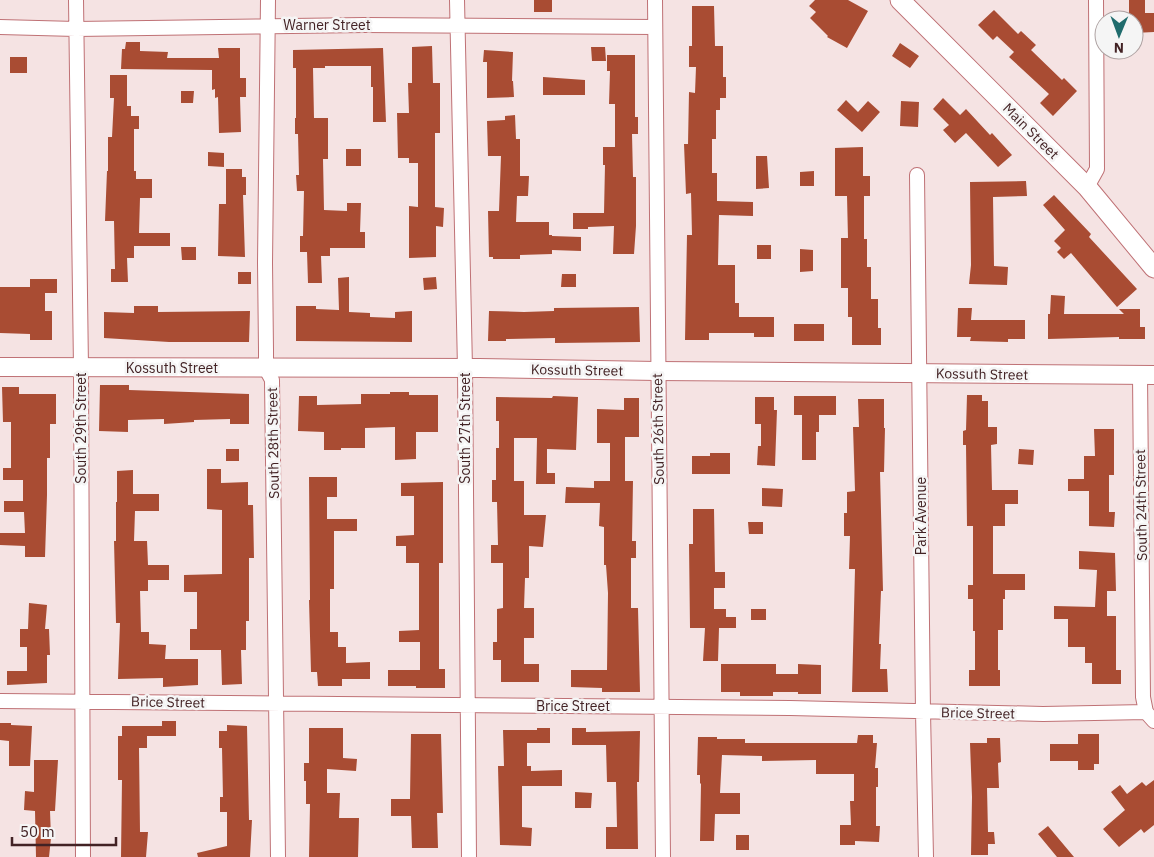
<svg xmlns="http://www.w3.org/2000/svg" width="1154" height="857" font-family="'IBM Plex Sans',sans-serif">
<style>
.building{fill:#a94c33}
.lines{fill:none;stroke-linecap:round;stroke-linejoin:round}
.minor-casing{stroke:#bf7175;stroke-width:16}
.tertiary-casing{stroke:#bf7175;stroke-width:20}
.secondary-casing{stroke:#bf7175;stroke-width:21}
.minor{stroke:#fff;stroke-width:14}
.tertiary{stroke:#fff;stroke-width:18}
.secondary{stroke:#fff;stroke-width:19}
.labels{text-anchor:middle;stroke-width:5;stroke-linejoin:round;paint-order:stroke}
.street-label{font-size:14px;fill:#422224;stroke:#f5f5f5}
</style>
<rect width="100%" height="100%" fill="#f5e3e3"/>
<path class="building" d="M534,0H552V12H534Z
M815,0H848L868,11L847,48L827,37L828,36L810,18L816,12L809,6Z
M1129,0H1145V13H1154V32L1134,33V20H1129Z
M692,6H714L715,46H723V77H726V98H720V110H716V139H712V173H717V201L753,202V216L719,215L718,265H735V303H739V317H774V337H754V333H709V340H685L687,235H692L691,193L686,194L684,144H688L689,92L695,93L696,67H689V46H692Z
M994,10L1018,34L1021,31L1036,45L1031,50L1062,80L1064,78L1077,91L1053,116L1040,103L1049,94L1009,57L1014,52L997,36L993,40L978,25Z
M126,42H140V51L168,52L167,58H219L218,48H240V78H246V97H240L241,132L219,133L218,97L215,98V89L212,90V70L121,69L122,49H125Z
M900,43L919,56L910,68L892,56Z
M432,46L433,83H440V133H435V207L444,208L443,227L436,226V257L409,258V206L418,207V163H409V158H398L397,113H409L408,83H412V47Z
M591,47H605L606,61H592Z
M383,48L386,122H373V87H371V66H325V68H313L314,118H328V159H323L324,210L347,211V203H361L360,232H365V248H330V256H321L322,283H308L307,252H300V236H303L304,191H297L296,175H299L298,134H295V118H296V68H293V50Z
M484,50L513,52L512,81H513L514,97L487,98V62H483Z
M607,55H635V117H638V134H632L633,177H636V226L634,254H613L614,226L588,227V229H573V213H604L605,165H603V147H615V104H609L610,71H607Z
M10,57H27V73H10Z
M110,75H127V106H131V116H139V129H134V171H136V179H152V198H140L139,233H170V246H134V258H127L128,282H111V269H115L114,221H105L107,171H108V137H112L114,98H110Z
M543,77L585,80V95H543Z
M181,91H194L193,103H181Z
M943,98L960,115L966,109L990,135L992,133L1012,155L998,167L966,133L955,143L943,130L949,125L933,109Z
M846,100L858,112L868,101L880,112L862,132L837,110Z
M901,101L919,102L918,127L900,126Z
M515,115L516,139H520V176H529L528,196H517L516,222H549V235H552V236L581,237V251L552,250V254L520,255V259H493V257H489L488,211H499L501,156H488L487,121L505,120V116Z
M863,147V176H870V196H864V239H867V267H871V299H878V328H881V345H852V317H848V288H841V238H848L847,196H835V148Z
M346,149H361V166H346Z
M208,152L224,153V167L208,166Z
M756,156H767L769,188L756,189Z
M226,169H242V177H246V195H243L245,257L218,256L219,204H226Z
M814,171V186H800V172Z
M1026,181L1027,196L993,197L994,266L1008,267L1007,285L969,284L971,265L970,182Z
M1054,195L1091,234L1089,237L1137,289L1117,307L1071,253L1064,259L1057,252L1061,248L1054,241L1065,230L1043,205Z
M757,245H771V259H757Z
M181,247H196V260H182Z
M800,249L813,250V271L800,272Z
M238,272H251V284H238Z
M562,274H576V287H561Z
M349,277V312L370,313V317L395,318V312L412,311V342L296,341V306H316V309L339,310L338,278Z
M436,277L437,289L424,290L423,278Z
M30,279H57V293H45V311H52V340H30V334L0,333V287H30Z
M1051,295L1065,296L1064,314H1124L1119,309H1140V327H1145V339H1119V337L1048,339V314H1050Z
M134,306H158V312L250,311L249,342H169L104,338V312L134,313Z
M639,307L640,342L555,343V338L506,339V341H488L489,311L524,312L554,311V308Z
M958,308H972L971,320H1025V339H1008V342L970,341L971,337H957Z
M794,324H824V341H794Z
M100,385H129V390L249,394V424H230V419L194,420V422L164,424V419L128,420V432L99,431Z
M2,387H19V394H56V424H50V458H47V495L45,557H25V546L0,545V533H25L24,512H4V501H23V480H3V468H11V422H3Z
M390,392H409V395H438V432H416V459L395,460V427L365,428V448H341V450H324V432L298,431L299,396H317V405L361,404V394H390Z
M967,395H982V401H988V427H997V444L991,445L992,490H1018V504H1005V526H993V574H1025V590H1005V599H1003V630H998V670H1000V686H969V670H975V631H973V599H968V585H973V526H967L966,445H963V431L966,430Z
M553,396L578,397L576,450L547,449V473H555V484H536L537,438H514V481H524V515H546L543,547L529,546V578H525L524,608H534V638H524V664H539V682H501V660H493V642H497V609L503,608V563H491V545H498L497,502H492V480H496V448H499V421H496V397L552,398Z
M794,396H836V415H819V432H816V460H802V415H794Z
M755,397H774V410H777L775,466L757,465L758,446H761V424H755Z
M624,398H639V437H625V481H633L632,541H636V558H631V608H638L640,692H602V688L571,687V670H607L608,593L606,565H604V527L599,526L600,503H565L566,487L594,488V481H610V443H597V409L624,410Z
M858,399H884V428H885L884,472H880L883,591H881L879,644H881L880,669H887L888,692H852L855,569H849L850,536H844V513H847V492L855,491L853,427H859Z
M1094,429H1114V475H1109V512H1115L1114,527L1089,526V491H1068V479H1084V456H1095Z
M226,449H239V461H226Z
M1019,449L1034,450L1033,465L1018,464Z
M710,453H730V474H692V456H710Z
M207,469H221V483L248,482V505H253L254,558H249V621H246V650H241L242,684L222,685L221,650H190V629H197V592H184V575L222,574V510L207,509Z
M133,470V494H159V511H135L134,541H147L148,565H169V580H148V591H140L141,632H149V644L166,645L165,659H198V685L163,687V678L118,679L120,623H116L114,541H116V502H117V471Z
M309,477H337V497H327V519H357V531H334V589H330V632H338V647H346V663L370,662V679H342V686H318L317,672H311L309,600H310Z
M443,482V563H439V669H445V688H416V686H388V670H420V642H399V631L419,630V563H406V546H396V536L414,535V496H401V483Z
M762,488L783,489L782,507L762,506Z
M693,509H714L715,572H725V588H714V609H726V617H736V628H719L718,661H703L705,628H690L689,544H693Z
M748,522H763V534H749Z
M1079,551L1115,553L1116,591H1107V616H1116V670H1121V684H1092V663H1085V647H1068V619H1054V606L1095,607L1097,570L1079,569Z
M29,603L47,605L45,629H49L50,655H47V683L7,685V671H27V647H20V629H28Z
M751,609H766V620H751Z
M721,664H776V674H798V664L821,665V694H798V692H773V696H740V692H721Z
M162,721H176V736H147V748H139L140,832H148L146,857H121L122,780H118V736H122V726H162Z
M0,723H11V725L32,726L30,766H9V741L0,740Z
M227,725L247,726L249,820H252L250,857H198L197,853L227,846V812H220V797H223L222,748H219V731H227Z
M309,728H343V758L357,759L356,771L327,769V793H340L339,818H359L358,857H309L310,804H306V781H304V763H309Z
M537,728H550V743H527V766H531V771L562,770V786H522V827L532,828L531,846L500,845L498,766H504L503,730H537Z
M572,728H586V732L640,731L639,782H637L638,849H606V827H617L616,782H607L606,745H572Z
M411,734H441L443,813H437L438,848H412L411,816H391V799H410Z
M1078,734H1099V764H1094V770H1078V761H1050V744H1078Z
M858,735H873V743H877L875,768H878V787H876V826H880L879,842L855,841V845H840V825H851L850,801H854V774H816V760L762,761V756L722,755L720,793H740V814H715L714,841H700L701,784L700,783V775H697L698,737H717V739H745V743H857Z
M987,738H1000L1001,762L998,763L999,788H987L988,832H994L995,844H988V855H971L972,797L970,743H987Z
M34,760H58L55,811H50L51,838L49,857H36L35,811L24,810L25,791L34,792Z
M1154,780V825L1144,833L1141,829L1119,847L1103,829L1125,810L1111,792L1120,785L1127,794L1142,782L1146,786Z
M575,792L592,793L591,808H575Z
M1048,826L1074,857H1057L1038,834Z
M736,835H749V850H736Z"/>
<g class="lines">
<defs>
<path id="minor" d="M76,0L81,368L83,857
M268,0L265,263L266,350V369L272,380L278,857
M457,0L465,368L469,857
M655,0L663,857
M0,27L76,29L365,25L655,27
M917,175L923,712L926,857
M1087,187L1097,169L1096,0
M1140,375L1143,697L1146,712L1154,721
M0,701L790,708L1043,714L1146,712"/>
<path id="tertiary" d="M0,367L479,368L657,371L1154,375"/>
<path id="secondary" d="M900,0L1087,187L1154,268"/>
</defs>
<use href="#minor" class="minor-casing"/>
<use href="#tertiary" class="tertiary-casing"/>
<use href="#secondary" class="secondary-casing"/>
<use href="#minor" class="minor"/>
<use href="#tertiary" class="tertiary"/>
<use href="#secondary" class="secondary"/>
</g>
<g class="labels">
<g class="street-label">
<text x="327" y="30">Warner Street</text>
<text transform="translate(1031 131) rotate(45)" y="5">Main Street</text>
<text x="172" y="373">Kossuth Street</text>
<text transform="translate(577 370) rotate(1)" y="5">Kossuth Street</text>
<text transform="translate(982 374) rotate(1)" y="5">Kossuth Street</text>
<text transform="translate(81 428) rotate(-90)" y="5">South 29th Street</text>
<text transform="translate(465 428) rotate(-90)" y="5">South 27th Street</text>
<text transform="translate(658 429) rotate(-91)" y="5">South 26th Street</text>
<text transform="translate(273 443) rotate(-91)" y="5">South 28th Street</text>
<text transform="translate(1141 505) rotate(-91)" y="5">South 24th Street</text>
<text transform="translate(921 516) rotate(-90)" y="5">Park Avenue</text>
<text transform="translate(168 702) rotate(1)" y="5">Brice Street</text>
<text x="573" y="711">Brice Street</text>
<text transform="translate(978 713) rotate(1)" y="5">Brice Street</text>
</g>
</g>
<g transform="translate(1119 35) rotate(181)"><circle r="24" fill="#f5f5f5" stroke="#ada1a1"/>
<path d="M0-4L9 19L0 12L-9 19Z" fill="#206c6d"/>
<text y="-8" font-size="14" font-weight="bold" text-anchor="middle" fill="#422224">N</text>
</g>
<path d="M12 837v8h104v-8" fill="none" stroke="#422224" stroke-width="2.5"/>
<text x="20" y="837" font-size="15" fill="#422224" stroke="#f5f5f5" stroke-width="4" paint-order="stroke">50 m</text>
</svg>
